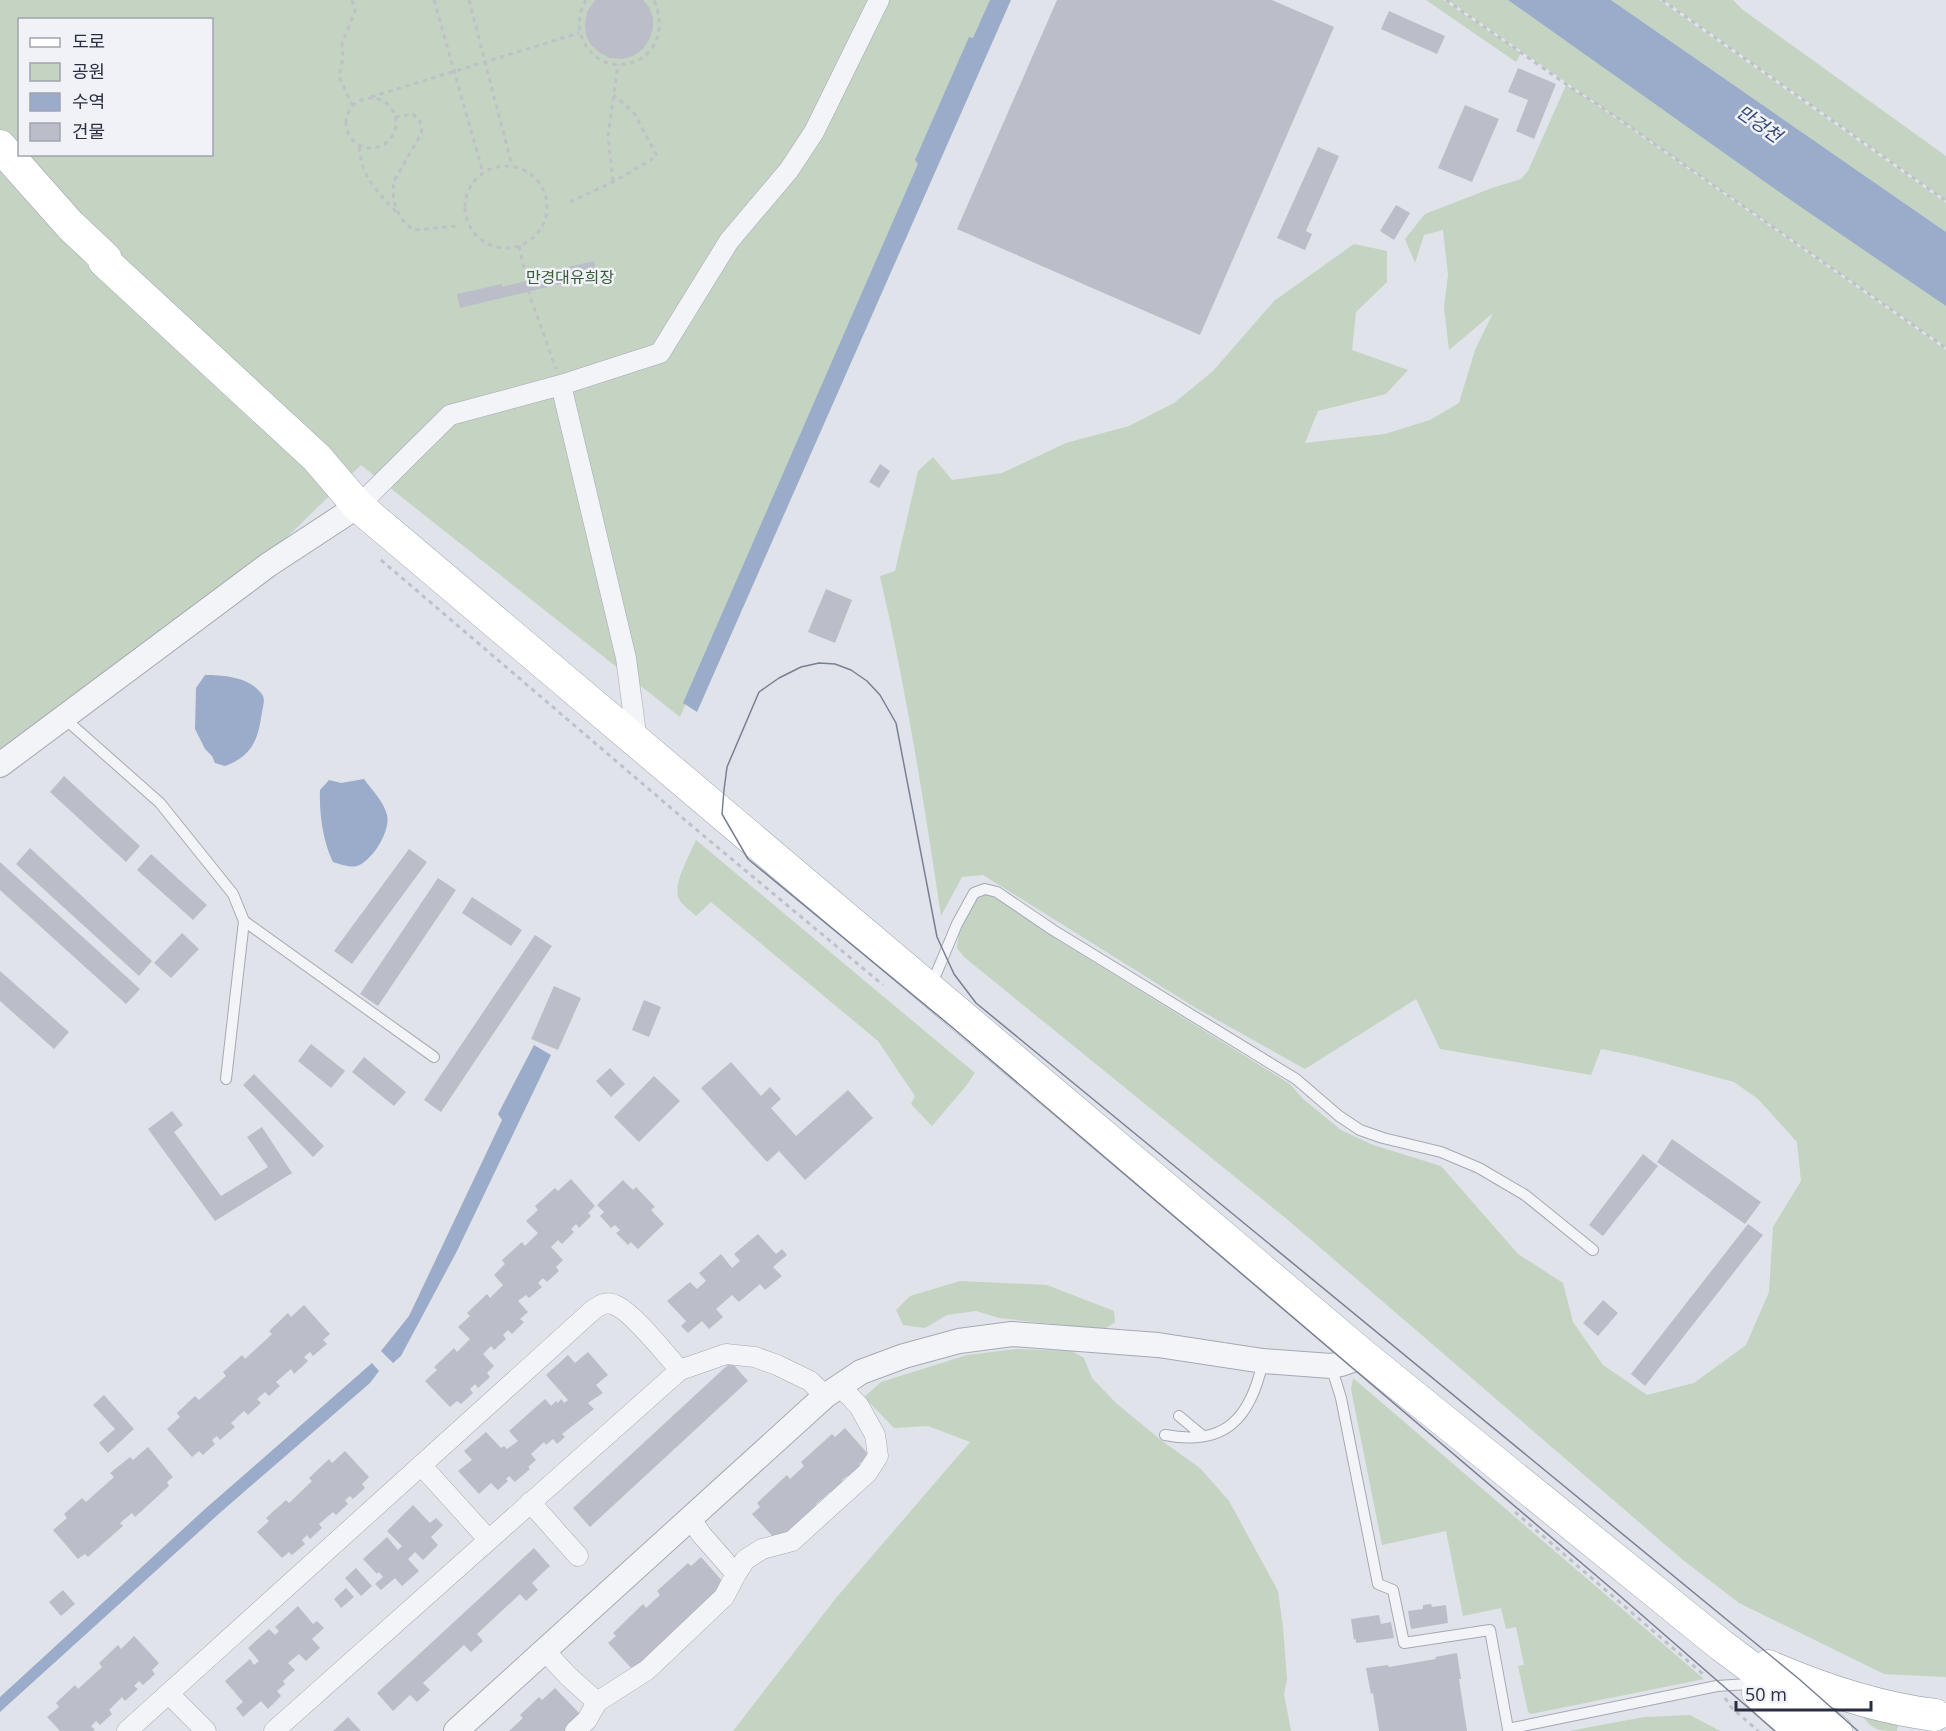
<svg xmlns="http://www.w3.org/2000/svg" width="1946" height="1731" font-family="'Open Sans','Noto Sans KR',sans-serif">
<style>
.green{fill:#c4d3c2;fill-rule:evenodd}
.water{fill:#9bacca}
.building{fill:#bbbec9}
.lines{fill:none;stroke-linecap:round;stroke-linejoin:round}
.service-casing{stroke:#a5a9b3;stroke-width:12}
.minor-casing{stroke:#a5a9b3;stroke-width:21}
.tertiary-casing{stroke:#a5a9b3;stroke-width:26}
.primary-casing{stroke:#a0a6b5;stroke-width:33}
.path{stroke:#bec1c8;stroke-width:3;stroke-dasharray:4.5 4.5;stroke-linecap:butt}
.service{stroke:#f3f4f8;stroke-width:10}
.minor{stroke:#f3f4f8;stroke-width:20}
.tertiary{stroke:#f3f4f8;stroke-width:24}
.primary{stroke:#fff;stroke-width:32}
.tram{stroke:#7a8093;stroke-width:1.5}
.labels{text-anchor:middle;stroke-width:5;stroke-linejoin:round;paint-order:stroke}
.park-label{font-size:16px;fill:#385d36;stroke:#f0f2f7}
.water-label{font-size:18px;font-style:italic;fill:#334875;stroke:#f0f2f7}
</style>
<rect width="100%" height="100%" fill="#e0e3e9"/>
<path class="green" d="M0,0H995L680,717L361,465L276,548L0,759ZM20,20H212V154H20Z
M1426,0H1443L1521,53L1516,62Z
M1448,0H1508L1946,306V347Z
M1611,0H1659L1946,203V232Z
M1664,0H1733L1743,10L1946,156V200Z
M1566,85L1598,106L1946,350V1677L1884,1674L1739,1603L1683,1560L1288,1220L964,957L957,948C959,928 967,900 988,892L997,896L1061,942L1290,1084L1303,1099L1341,1130L1373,1145L1441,1166L1518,1254L1563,1283L1573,1322L1603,1365L1647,1395L1694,1383L1746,1345L1769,1292L1773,1227L1801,1181L1797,1142L1758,1099L1734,1082L1641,1057L1601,1049L1591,1075L1440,1049L1416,999L1305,1069L1196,1008L983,875L962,877L941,916C924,802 906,688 880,576L895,571L918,471L933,457L952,480L1002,473L1066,443L1129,426L1174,403L1213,371L1274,301L1354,244L1387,251V282L1356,312L1352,350L1408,370L1386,394L1318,411L1305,443L1385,434L1430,420L1459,403L1475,350L1493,313L1449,350L1444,307L1448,275L1443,230L1424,235L1415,263L1405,239L1425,214L1492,188L1521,179L1528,171Z
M696,840L975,1073L966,1086L932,1126L911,1104L915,1096L878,1041L711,902L696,916C691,911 682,905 679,899C672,885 690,854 696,840Z
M960,1281L1047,1285L1114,1311L1115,1322L1105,1329L1080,1327L999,1318L976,1311L947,1315L925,1328L903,1325L896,1310L910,1296Z
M1017,1349L1072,1351L1084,1358L1092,1378L1116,1403L1162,1441L1200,1468L1229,1501L1278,1591L1283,1627L1287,1679L1284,1694L1291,1731H733L836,1598L970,1442L928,1426L894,1428L864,1397L881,1382L967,1355Z
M1353,1378L1704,1679L1531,1714L1528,1712L1518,1666L1524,1665L1516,1627L1506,1629L1501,1608L1463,1616L1446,1531L1382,1545L1351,1389Z
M1865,1714L1898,1725L1897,1731C1882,1731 1873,1731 1864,1718Z
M1690,1715L1720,1731H1569L1644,1717Z"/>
<path class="water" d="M990,0H1011L697,712L683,703L918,164L915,160L969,37L973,38Z
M1508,0H1611L1946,232V306L1795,203Z
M205,675C223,675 249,677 261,693C266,698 263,706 262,712C258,739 253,756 225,766L215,763L212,756L205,749L195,729L196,688Z
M364,779C372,790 384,802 387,815C391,831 372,861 357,866C350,868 340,864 333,862C323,842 319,813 320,790L329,780L341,783Z
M534,1045L551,1055L457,1251L401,1356L393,1363L381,1351L409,1316L502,1120L498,1114Z
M372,1363L379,1371L370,1383L222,1511L0,1712V1697L205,1509Z"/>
<path class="building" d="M595,0H643L649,7L653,18V29L649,40L643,49L633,56L622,59L610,58L600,53L591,45L586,35L585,24L587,12Z
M1057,0H1272L1334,27L1200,335L957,229Z
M1389,11L1445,36L1437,54L1381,29Z
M1518,68L1556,84L1534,139L1516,131L1528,100L1508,92Z
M1465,105L1499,119L1472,182L1438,168Z
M1318,147L1339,156L1306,231L1312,234L1305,250L1277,238Z
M1396,205L1410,213L1394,240L1380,231Z
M594,261L597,275L460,308L457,294L502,284V287L550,275V271Z
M880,464L890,471L879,488L869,482Z
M826,589L852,600L835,643L808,632Z
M64,776L140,846L126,862L50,792Z
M30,848L152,961L139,976L16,864Z
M409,849L427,862L352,964L334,951Z
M151,854L207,905L193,920L137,870Z
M0,862L140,989L126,1004L0,890Z
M438,878L456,890L378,1006L360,994Z
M472,897L522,930L511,946L462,913Z
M182,933L199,949L171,978L154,963Z
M535,935L552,946L441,1112L424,1100Z
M0,971L69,1032L54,1049L0,1001Z
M554,986L581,998L558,1050L531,1039Z
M644,1000L661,1007L649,1037L632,1030Z
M311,1044L345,1071L331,1088L298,1061Z
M364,1057L406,1092L394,1106L352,1072Z
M731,1062L761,1096L770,1087L781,1099L771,1108L796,1136L848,1090L873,1118L805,1180L779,1151L767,1162L701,1088Z
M610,1068L625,1084L611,1097L596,1081Z
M254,1074L324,1146L313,1157L243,1085Z
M654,1076L680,1101L639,1142L614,1117Z
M172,1111L183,1125L174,1132L221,1196L268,1167L247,1137L262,1127L292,1173L215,1221L148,1129Z
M1672,1139L1761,1202L1745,1224L1657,1162Z
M1643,1154L1658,1166L1603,1236L1589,1225Z
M571,1179L595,1206L588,1213L591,1216L579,1228L576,1224L571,1229L574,1232L562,1244L558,1240L551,1247L563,1260L556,1267L559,1271L547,1282L543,1278L538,1283L542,1287L529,1298L526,1295L518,1301L528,1312L520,1319L524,1322L512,1334L508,1330L503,1335L506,1339L494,1350L491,1346L483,1354L494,1366L487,1373L490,1377L478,1388L475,1384L470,1389L473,1393L461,1404L457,1401L450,1407L425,1381L437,1370L434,1367L454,1348L457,1352L470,1339L458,1327L470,1316L467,1313L487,1294L490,1298L503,1285L494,1275L505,1264L502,1260L522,1242L525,1246L538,1233L526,1221L538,1210L535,1206L555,1188L558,1191Z
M623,1180L633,1190L636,1187L655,1207L651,1210L664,1224L638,1249L631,1242L628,1245L616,1233L620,1230L615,1225L611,1228L600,1216L604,1212L597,1205Z
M1748,1224L1763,1235L1645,1386L1631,1374Z
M758,1234L776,1254L782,1249L787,1255L773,1267L782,1276L765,1290L760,1284L739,1302L732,1295L716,1309L723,1317L709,1329L702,1321L688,1333L681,1326L686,1321L667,1301L690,1282L697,1289L706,1281L699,1273L721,1254L732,1268L740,1261L734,1254Z
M1603,1300L1618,1313L1598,1336L1583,1323Z
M304,1305L330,1334L323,1340L327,1344L313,1356L310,1352L304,1357L308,1361L294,1374L291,1369L276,1382L280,1386L269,1396L265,1392L257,1399L261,1403L248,1415L244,1411L231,1423L235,1427L220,1440L217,1436L212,1440L215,1444L203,1455L199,1451L192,1457L167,1429L180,1417L177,1413L195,1396L199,1400L226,1376L223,1372L242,1355L245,1359L272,1334L269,1331L288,1313L291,1317Z
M588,1352L608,1375L596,1385L603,1393L588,1403L594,1409L562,1434L565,1437L557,1444L553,1439L546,1445L544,1442L531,1454L536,1460L528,1467L530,1469L515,1482L509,1476L506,1479L508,1481L498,1490L491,1483L479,1494L458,1471L472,1460L464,1451L486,1432L501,1448L504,1446L507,1449L518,1441L509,1431L545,1399L551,1406L556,1401L558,1403L561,1399L564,1403L568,1400L546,1375L568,1355L575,1363Z
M731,1362L748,1381L590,1527L573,1508Z
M104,1395L134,1429L108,1453L99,1443L115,1429L93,1405Z
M845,1428L869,1455L859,1464L863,1468L850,1479L847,1476L842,1480L846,1484L833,1496L830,1492L816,1504L819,1508L807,1519L804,1516L799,1520L802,1524L790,1536L786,1532L777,1541L752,1514L760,1507L757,1503L787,1475L790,1479L804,1466L801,1462L832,1434L835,1437Z
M148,1447L173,1477L167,1482L169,1486L135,1517L132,1513L120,1523L123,1526L88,1557L85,1554L78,1559L53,1530L67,1518L64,1514L82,1498L86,1502L114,1477L110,1473L130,1457L133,1460Z
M345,1451L369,1477L362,1484L365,1488L353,1499L350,1496L345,1500L348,1504L336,1515L333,1512L319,1524L322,1528L310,1539L307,1535L302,1540L305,1544L292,1555L289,1552L282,1558L257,1532L269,1521L266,1518L286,1500L289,1503L312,1481L309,1478L329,1459L332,1463Z
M413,1505L430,1523L436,1518L443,1525L431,1537L438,1545L423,1560L415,1552L408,1559L419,1571L402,1586L395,1578L381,1590L375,1584L383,1577L379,1572L377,1574L363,1559L387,1537L398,1550L402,1546L387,1531Z
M534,1548L550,1566L532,1583L538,1590L526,1601L520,1594L477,1634L483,1641L471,1652L464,1645L423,1683L430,1690L417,1702L410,1695L393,1711L377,1693Z
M701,1557L725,1584L655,1649L658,1653L645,1664L642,1661L633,1670L608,1643L616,1636L613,1633L643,1604L646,1608L660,1595L657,1591L688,1563L691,1566Z
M356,1568L372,1586L361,1596L345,1578Z
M346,1588L354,1597L341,1608L334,1599Z
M63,1590L75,1604L61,1616L49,1602Z
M1431,1604L1432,1607L1446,1605L1448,1623L1411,1629L1408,1611L1423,1609V1605Z
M298,1606L313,1624L317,1621L324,1628L312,1639L320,1648L306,1661L299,1654L288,1663L295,1670L283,1681L285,1684L277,1691L281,1696L268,1709L261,1701L243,1717L236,1708L243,1702L225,1681L250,1659L254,1665L259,1661L248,1648L269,1629L275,1635L279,1631L275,1627Z
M1379,1615L1381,1624L1391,1622L1394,1638L1356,1643V1639L1354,1640L1351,1619Z
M134,1636L159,1663L152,1670L155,1674L143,1685L139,1681L134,1686L138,1689L125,1701L122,1697L109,1710L112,1714L100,1725L96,1721L91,1726L95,1730L93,1731H60L47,1717L59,1707L56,1703L75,1685L78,1689L102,1667L99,1663L118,1645L121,1649Z
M1457,1653L1461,1679H1459L1467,1731H1379L1373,1693L1371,1694L1366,1668L1388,1665L1389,1667L1436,1659L1435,1657Z
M555,1688L580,1714L570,1731H509L523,1718L520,1715L539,1697L542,1700Z
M348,1717L361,1731H333Z"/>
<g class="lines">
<defs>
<path id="service" d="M64,718L160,803L233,894L244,921L434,1057
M931,986L957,924L974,893L985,889L997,892L1053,930L1296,1079L1339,1116L1360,1130L1383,1138L1441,1152L1479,1168L1525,1195L1593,1250
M226,1079L244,921
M1331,1366L1341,1398L1378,1584L1393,1590L1404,1643L1490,1630L1508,1729L1717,1686L1748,1684
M1179,1416L1203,1436
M1165,1435C1226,1447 1251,1417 1263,1361"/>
<path id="minor" d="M358,506L450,415L561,385
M637,741L626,658L561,385L660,353L729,241L789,170L814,132L879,0
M421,1465L488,1539
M530,1502L578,1556
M691,1519L701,1534L736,1574
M545,1651L568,1676L597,1702
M169,1694L206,1731
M127,1731L593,1310C600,1305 606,1301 615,1305C633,1312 665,1354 680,1370
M274,1731L680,1370L726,1354L755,1357L777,1365L810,1381L825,1396
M575,1731L587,1720L597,1702L647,1670L724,1597L736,1574L745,1560L762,1549L792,1541L867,1473L878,1456L875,1435L859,1406L840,1386"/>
<path id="tertiary" d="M0,765L268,565L358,506
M456,1731L825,1396L861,1372L904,1356L959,1341L1012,1334L1158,1345L1263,1361L1331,1366L1341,1364L1364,1356"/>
<path id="primary" d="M0,146L70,225L106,259L104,261L317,458L358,506L1364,1356L1721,1645L1836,1731
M1768,1666C1821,1689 1878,1708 1935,1715
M1758,1693L1797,1731"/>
</defs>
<use href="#service" class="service-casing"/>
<use href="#minor" class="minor-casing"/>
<use href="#tertiary" class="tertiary-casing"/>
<use href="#primary" class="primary-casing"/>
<path class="path" d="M352,0L355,11L342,44L343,58L339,76L352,105
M434,0L483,173
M469,0L512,166
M586,0C579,12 577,27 583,40C604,88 680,61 654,0
M1446,0L1573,89L1599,105L1946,348
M1662,0L1946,201
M371,97L579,33
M346 123a25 25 0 1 1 50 0a25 25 0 1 1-50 0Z
M395,117L412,114L419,119L422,128L421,134L394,181C391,200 397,219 414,230L458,226
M359,147C362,177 376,190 396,212
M465 207a41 41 0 1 1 82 0a41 41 0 1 1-82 0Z
M613,181L608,136L618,64
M570,202L613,182L657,156L634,113L614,95
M519,246L531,299L556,369
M381,560L692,826L883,985
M1515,1512L1703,1674
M1725,1698L1731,1707L1758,1731"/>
<use href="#service" class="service"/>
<use href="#minor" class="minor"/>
<use href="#tertiary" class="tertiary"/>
<use href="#primary" class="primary"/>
<path class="tram" d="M1775,1731L1612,1589L953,1028L748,859L722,814L724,790L727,767L759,692L779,678L801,667L819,663L835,664L851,670L867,681L880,695L896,723L937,937L954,974L976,1003L1799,1679L1858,1731"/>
</g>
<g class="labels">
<g class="park-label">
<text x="570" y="283">만경대유희장</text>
</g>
<g class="water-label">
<text transform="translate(1759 124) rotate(35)" y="6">만겅천</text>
</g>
</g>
<rect x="18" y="18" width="195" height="138" fill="#f0f2f7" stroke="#a0a4ae" stroke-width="1.5"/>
<rect x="30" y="38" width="30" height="9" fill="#ffffff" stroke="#a0a4ae" stroke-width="1.5"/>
<text x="72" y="48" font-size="18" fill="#292f41">도로</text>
<rect x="30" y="63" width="30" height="18" fill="#c4d3c2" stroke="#a0a4ae" stroke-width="1.5"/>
<text x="72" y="78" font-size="18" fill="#292f41">공원</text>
<rect x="30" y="93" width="30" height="18" fill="#9bacca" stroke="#a0a4ae" stroke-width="1.5"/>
<text x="72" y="108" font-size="18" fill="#292f41">수역</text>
<rect x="30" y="123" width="30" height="18" fill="#bbbec9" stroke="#a0a4ae" stroke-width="1.5"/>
<text x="72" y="138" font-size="18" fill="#292f41">건물</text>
<path d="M1736 1701v9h135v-9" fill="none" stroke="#292f41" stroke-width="3"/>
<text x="1745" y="1701" font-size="18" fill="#292f41" stroke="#f0f2f7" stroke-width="4.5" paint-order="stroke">50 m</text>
</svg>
